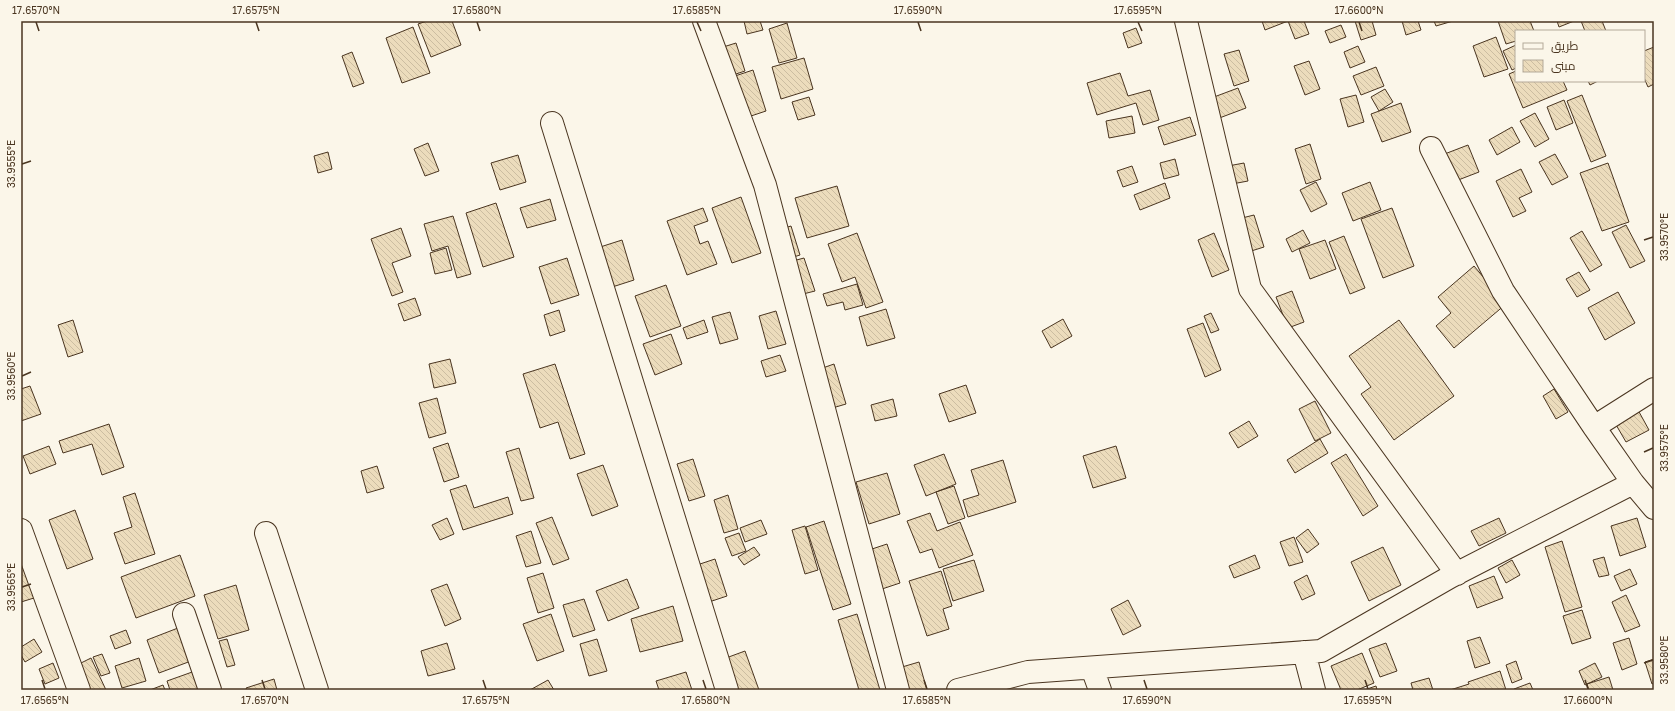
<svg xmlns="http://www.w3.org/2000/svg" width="1675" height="711" font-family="'Golos Text',Cairo,sans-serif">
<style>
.building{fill:url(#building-back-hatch);stroke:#4a3520}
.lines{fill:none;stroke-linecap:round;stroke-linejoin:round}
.minor-casing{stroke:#4a3520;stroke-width:24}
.minor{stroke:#fbf6e9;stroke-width:22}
.ticks{fill:none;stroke:#4a3520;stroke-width:1.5}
.neatline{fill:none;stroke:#4a3520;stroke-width:1.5}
.ticks-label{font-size:10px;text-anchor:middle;fill:#4a3520}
</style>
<defs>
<pattern id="building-back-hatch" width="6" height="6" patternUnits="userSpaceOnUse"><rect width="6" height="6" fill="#ecdcbc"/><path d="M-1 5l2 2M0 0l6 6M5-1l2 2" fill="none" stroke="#ccbda1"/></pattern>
</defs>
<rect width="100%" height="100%" fill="#fbf6e9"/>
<path class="building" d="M427,21H452L461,45L431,57L418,24Z
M744,21H760L763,30L747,34Z
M1262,21H1288L1265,30Z
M1288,21H1304L1309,34L1295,39Z
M1355,21H1372L1376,35L1361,40Z
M1402,21H1418L1421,30L1406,35Z
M1434,21H1453L1436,26Z
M1498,21H1530L1534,31H1516V41L1506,44Z
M1557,21H1574L1559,27Z
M1581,21H1602L1606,31H1585Z
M787,23L797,58L779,63L769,29Z
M1341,25L1346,37L1330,43L1325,31Z
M413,27L430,73L402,83L386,38Z
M1136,28L1142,43L1128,48L1123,33Z
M1496,37L1508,69L1484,77L1473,46Z
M736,43L745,71L730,76L720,48Z
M1516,45V68L1512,70L1503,51Z
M1358,46L1365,62L1350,68L1344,52Z
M1654,47V84L1648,87L1644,78V51Z
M1239,50L1249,81L1234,86L1224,54Z
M352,52L364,83L353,87L342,56Z
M804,58L813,89L781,99L772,67Z
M1309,61L1320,89L1305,95L1294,66Z
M1376,67L1384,86L1361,95L1353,76Z
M753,70L766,111L748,117L735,76Z
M1516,71V81H1563L1567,90L1523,108L1509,74Z
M1120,73L1128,96L1150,90L1159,120L1143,125L1136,103L1097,115L1087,83Z
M1588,81H1598L1590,85Z
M1238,88L1246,108L1214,120L1206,100Z
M1385,89L1393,102L1379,111L1371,97Z
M1356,95L1364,122L1348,127L1340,99Z
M1582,95L1606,156L1591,162L1567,101Z
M809,97L815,115L798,120L792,102Z
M1564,100L1573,123L1556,130L1547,107Z
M1401,103L1411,132L1382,142L1371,114Z
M1535,113L1549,139L1535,147L1520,121Z
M1132,116L1135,133L1109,138L1106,121Z
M1190,117L1196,135L1164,145L1158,127Z
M1512,127L1520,142L1497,155L1489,140Z
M428,143L439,171L425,176L414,149Z
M1310,144L1321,179L1306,184L1295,149Z
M1468,145L1479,172L1453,182L1442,155Z
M328,152L332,169L318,173L314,156Z
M1555,154L1568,177L1552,185L1539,162Z
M518,155L526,182L500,190L491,163Z
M1175,159L1179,175L1164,179L1160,163Z
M1244,163L1248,181L1232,184L1228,166Z
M1608,163L1629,222L1602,231L1580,173Z
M1132,166L1138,182L1123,187L1117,171Z
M1521,169L1532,192L1519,198L1526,211L1513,217L1496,181Z
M1316,182L1327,204L1311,212L1300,190Z
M1370,182L1381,210L1353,221L1342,193Z
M1165,183L1170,198L1140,210L1134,195Z
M837,186L849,226L807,238L795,198Z
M741,197L761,253L732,263L712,208Z
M550,199L556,220L527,228L520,208Z
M496,203L514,257L483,267L466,213Z
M703,208L708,221L694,226L700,244L708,241L717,264L687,275L667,221Z
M1392,208L1414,266L1383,278L1361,219Z
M1254,215L1264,247L1248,252L1238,219Z
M453,216L471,274L457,278L448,246L432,251L424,224Z
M1626,225L1645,261L1630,268L1612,232Z
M791,226L800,255L787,259L778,230Z
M401,228L411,256L392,263L403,292L392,296L371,239Z
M1303,230L1310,243L1292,252L1286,239Z
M1582,231L1602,265L1590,272L1570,238Z
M857,233L883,302L866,308L855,277L842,282L828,244Z
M1214,233L1229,270L1212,277L1198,240Z
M1344,236L1365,288L1350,294L1329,242Z
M622,240L634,280L606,289L594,249Z
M1325,240L1336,269L1310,279L1299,249Z
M446,248L452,270L435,274L430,253Z
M567,258L579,295L551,304L539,267Z
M804,258L815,291L799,295L789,262Z
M1474,266L1506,304L1454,348L1436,326L1451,313L1438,297Z
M1579,272L1590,290L1577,297L1566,279Z
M857,284L863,305L845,310L843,302L827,306L823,294Z
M666,285L681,326L650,337L635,296Z
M1292,291L1304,322L1288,328L1276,297Z
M1618,292L1635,323L1605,340L1588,308Z
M415,298L421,315L404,321L398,304Z
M886,309L895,338L867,346L859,317Z
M559,310L565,331L550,336L544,315Z
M776,311L786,344L768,349L759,316Z
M730,312L738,339L720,344L712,317Z
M1211,313L1219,330L1211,333L1204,316Z
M1063,319L1072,336L1051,348L1042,331Z
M73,320L83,352L68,357L58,325Z
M704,320L708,332L687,339L683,328Z
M1399,320L1454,396L1394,440L1361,394L1371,387L1349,356Z
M1203,323L1221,370L1205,377L1187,329Z
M671,334L682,364L655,375L643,344Z
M780,355L786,371L766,377L761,361Z
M450,359L456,383L434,388L429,364Z
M555,364L585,454L570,459L558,422L540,428L523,374Z
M834,364L846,404L829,409L817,370Z
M966,385L976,413L949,422L939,394Z
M30,386L41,414L21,421V389Z
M1554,389L1568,412L1556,419L1543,396Z
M437,398L446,433L429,438L419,403Z
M893,399L897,416L875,421L871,405Z
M1315,401L1331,433L1315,441L1299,409Z
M1638,410L1649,430L1626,442L1615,423Z
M1249,421L1258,436L1238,448L1229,433Z
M109,424L124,467L102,475L92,444L63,453L59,441Z
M1320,439L1328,453L1295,473L1287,460Z
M448,443L459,477L444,482L433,448Z
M49,446L56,464L30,474L23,456Z
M1116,446L1126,478L1093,488L1083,456Z
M519,448L534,498L521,501L506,452Z
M944,454L956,484L926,496L914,465Z
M1346,454L1378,506L1363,516L1331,463Z
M693,459L705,496L689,501L677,464Z
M1003,460L1016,502L968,517L963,500L979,495L971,470Z
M603,465L618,506L592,516L577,474Z
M377,466L384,488L367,493L361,471Z
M887,473L900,514L869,524L856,482Z
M466,485L474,508L508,497L513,514L463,530L450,490Z
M954,486L965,518L948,524L936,492Z
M135,493L155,554L125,564L114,533L132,527L123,497Z
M728,495L738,529L724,533L714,500Z
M75,510L93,559L67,569L49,520Z
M930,513L937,531L960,522L973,555L939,568L932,549L920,553L907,521Z
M552,517L569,559L553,565L536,523Z
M447,518L454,534L440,540L432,525Z
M1499,518L1506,533L1479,546L1471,531Z
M1637,518L1646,547L1620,556L1611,526Z
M761,520L767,534L745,542L740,528Z
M824,521L851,604L833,610L806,527Z
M805,526L818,570L805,574L792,530Z
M1308,529L1319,544L1307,553L1296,538Z
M531,531L541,563L526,567L516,536Z
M739,533L746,551L732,556L725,538Z
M1294,537L1303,562L1289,566L1280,542Z
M1562,541L1582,607L1565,612L1545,547Z
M887,544L900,583L882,589L869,550Z
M754,547L760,555L744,565L738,557Z
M1383,547L1401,585L1369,601L1351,562Z
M180,555L195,596L136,618L121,577Z
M1255,555L1260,568L1234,578L1229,566Z
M1604,557L1609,575L1599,577L1593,560Z
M715,559L727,596L709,602L697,565Z
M974,560L984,591L953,601L943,569Z
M1512,560L1520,575L1506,583L1498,568Z
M24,568L34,598L21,602V569Z
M1630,569L1637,584L1621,591L1614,576Z
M941,571L952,606L943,609L949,629L927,636L909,581Z
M543,573L554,608L538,613L527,578Z
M1307,575L1315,594L1302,600L1294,582Z
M1494,576L1503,598L1477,608L1469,586Z
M627,579L639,608L608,621L596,591Z
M447,584L461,619L445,626L431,590Z
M236,585L249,630L218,639L204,595Z
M1626,595L1640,626L1625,632L1612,602Z
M584,599L595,630L573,637L563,605Z
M1128,600L1141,626L1123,635L1111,609Z
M673,606L683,641L640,652L631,619Z
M1582,610L1591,638L1572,644L1563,616Z
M551,614L564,651L537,661L523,624Z
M857,614L880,690H859L838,620Z
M178,628L191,661L159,673L147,640Z
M126,630L131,643L115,649L110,636Z
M1480,637L1490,663L1475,668L1467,641Z
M1629,638L1637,664L1622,670L1613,643Z
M34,639L42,652L25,662L21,655V647Z
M227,639L235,665L227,667L219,641Z
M597,639L607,671L589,676L580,644Z
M447,643L455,669L428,676L421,651Z
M1386,643L1397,671L1380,677L1369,649Z
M745,651L759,690H737L726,658Z
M1362,653L1374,683L1357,690H1341L1331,666Z
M102,654L110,673L101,676L93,657Z
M91,658L106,690H86L75,666Z
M139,658L146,681L122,688L115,666Z
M1654,659V683L1652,684L1645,662Z
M1516,661L1522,679L1512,683L1506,665Z
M919,662L927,690H909L902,667Z
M53,663L59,678L45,684L39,669Z
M1595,663L1602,677L1585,685L1579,671Z
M195,671L202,690H170L167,681Z
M1500,671L1506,690H1450L1469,684L1468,682Z
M686,672L692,690H659L656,681Z
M1609,677L1613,690H1589L1587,684Z
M1429,678L1433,690H1413L1411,683Z
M274,679L277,690H247L246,688Z
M548,680L554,690H530Z
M1530,683L1533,690H1514V689Z
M163,685L165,690H150Z
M1376,686L1377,690H1364Z"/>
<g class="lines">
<defs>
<path id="minor" d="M704,21L765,185L898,690
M1186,21L1250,289L1457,574
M552,123L727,690
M1431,148L1503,291L1594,427L1633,483L1654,508
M1594,427L1654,389
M21,530L79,690
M266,533L317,690
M184,614L210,690
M1304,652L1314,690
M1092,668L1100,690
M958,690L1028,672L1321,651L1450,577L1633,483"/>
</defs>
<use href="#minor" class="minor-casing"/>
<use href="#minor" class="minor"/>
</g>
<path class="ticks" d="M36,22L39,31M256,22L259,31M477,22L480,31M697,22L701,31M918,22L921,31M1138,22L1142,31M1359,22L1362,31M22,164L31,161M1644,240L1653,237M22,376L31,372M1644,452L1653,448M22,587L31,584M1644,663L1653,660M42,680L45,689M262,680L265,689M483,680L486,689M703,680L706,689M924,680L927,689M1144,680L1147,689M1365,680L1368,689M1585,680L1588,689"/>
<rect width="1675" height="711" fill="none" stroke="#fbf6e9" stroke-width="44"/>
<rect x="1515" y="30" width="130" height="52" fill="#fbf6e9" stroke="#b4a999"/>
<rect x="1523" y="43" width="20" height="6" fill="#fbf6e9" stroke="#b4a999"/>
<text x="1551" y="50" font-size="12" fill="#4a3520">طريق</text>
<rect x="1523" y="60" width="20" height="12" fill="url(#building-back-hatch)" stroke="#b4a999"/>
<text x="1551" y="70" font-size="12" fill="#4a3520">مبنى</text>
<rect x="22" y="22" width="1631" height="667" class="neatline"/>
<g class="ticks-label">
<text x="36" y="14">17.6570°N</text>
<text x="256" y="14">17.6575°N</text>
<text x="477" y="14">17.6580°N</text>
<text x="697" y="14">17.6585°N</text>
<text x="918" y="14">17.6590°N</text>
<text x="1138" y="14">17.6595°N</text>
<text x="1359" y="14">17.6600°N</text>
<text transform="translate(11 164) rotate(-90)" y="4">33.9555°E</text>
<text transform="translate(1664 237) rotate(-90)" y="4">33.9570°E</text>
<text transform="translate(11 376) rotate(-90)" y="4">33.9560°E</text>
<text transform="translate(1664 448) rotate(-90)" y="4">33.9575°E</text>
<text transform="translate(11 587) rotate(-90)" y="4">33.9565°E</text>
<text transform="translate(1664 660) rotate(-90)" y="4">33.9580°E</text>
<text x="45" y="704">17.6565°N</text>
<text x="265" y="704">17.6570°N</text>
<text x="486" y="704">17.6575°N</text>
<text x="706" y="704">17.6580°N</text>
<text x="927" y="704">17.6585°N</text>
<text x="1147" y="704">17.6590°N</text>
<text x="1368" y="704">17.6595°N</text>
<text x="1588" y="704">17.6600°N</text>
</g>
</svg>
